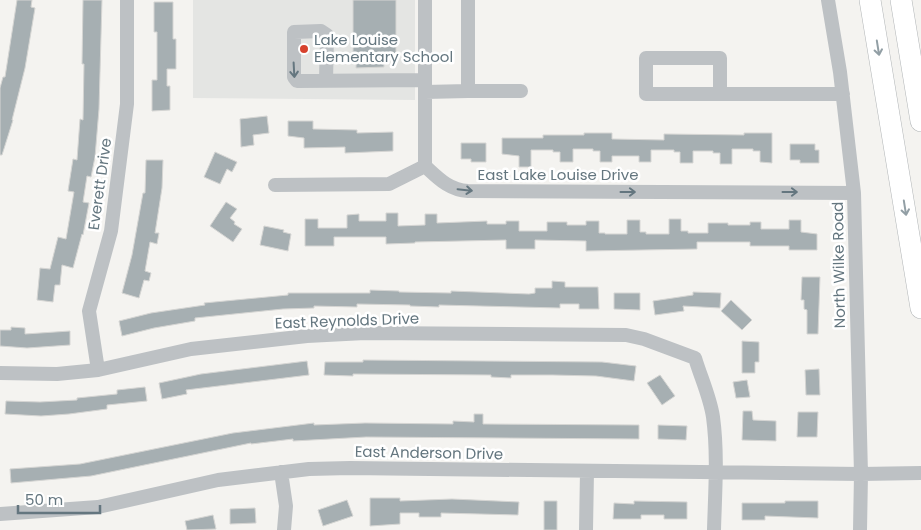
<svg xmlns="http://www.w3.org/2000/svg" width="921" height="530" font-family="Poppins,sans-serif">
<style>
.built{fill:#e4e5e3}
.building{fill:#a6afb2;stroke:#d5d5d3}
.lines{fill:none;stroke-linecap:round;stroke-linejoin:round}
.highway-casing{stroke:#b0b4b6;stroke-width:22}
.minor{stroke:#bdc1c4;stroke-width:14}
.highway{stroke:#fff;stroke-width:21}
.oneway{stroke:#929fa5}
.oneway2{stroke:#64767f}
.poi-dot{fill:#d7422d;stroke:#fff;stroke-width:2}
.labels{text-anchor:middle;stroke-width:5;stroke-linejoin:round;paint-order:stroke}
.poi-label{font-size:15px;fill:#64767f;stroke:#fff;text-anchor:start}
.street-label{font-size:15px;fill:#64767f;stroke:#fff}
</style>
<rect width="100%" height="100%" fill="#f4f3f0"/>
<path class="built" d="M193,0H415V100L193,98Z"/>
<path class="building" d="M17,0H32L31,7L35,8L25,68L12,120H13L2,155H0V88L3,77H5Z
M83,0H102L99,109L95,157L91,177L87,176L83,202L89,203L83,235L82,234L73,268L62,265L60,285H55L53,302L37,300L40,268L50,269L58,237L66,239L74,192L68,191L73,159L77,160L80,119L83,120L84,64H82Z
M353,0H396V54H384V67L356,68V55H353Z
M154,2H173V39H176V69H167V86H170V110L152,111V80H157V32H154Z
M267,116L269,133L253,135L254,145L241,147L240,119Z
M288,121H313V129L357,130V133L393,132V151L345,153V147L304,148V138L288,136Z
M584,133H612V139L664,140V134L744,135V133H772V163L760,162V151H753V149H732V164H720V153H713V151H693V163H680V152H674V150H651V162H639V156H612V162H600V151H593V149H573V162H560V152H553V150H531V167H519V156L502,154V138H543V135H584Z
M461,143H486V162H471V159H461Z
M790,144H815V150H819V163H800V160H790Z
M215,152L237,162L232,172L227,169L220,184L204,177Z
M146,160H163L162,188L155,233H159L157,244L150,242L145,271L151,273L149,281L144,280L139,298L122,293L132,255L143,193H145Z
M226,202L237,209L230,218L235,222L234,224L242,229L233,242L210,226Z
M386,213H398V226L425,225V214H437V223L487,221V224H506V221H519V231H547V222H567V225H586V221H599V233H605V234H627V220H640V232H646V234H669V219H681V231H688V233H708V223H728V225H750V222H761V229H789V220H801V232L817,234V250H789V246H750V242H697V249L586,251V241L535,240V249H506V240L415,242V243L386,244V237H334V246H305V219H318V228H347V215L359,214V221H386Z
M264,226L284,230L283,232L291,234L288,251L260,245Z
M802,277H820L818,334H807V310L804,309V300H801Z
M552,281L565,282V287H598L599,309H579V304H560V308L439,305V307L410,306V305L357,304V307L314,306V308L283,309L195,318V321L154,328L122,336L119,321L151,313L205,305L204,303L288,295V293H370V290L399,291V292L451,293V291L529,294L535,293V288H552Z
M693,292L721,293L720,308L683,306L684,311L655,315L653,301L693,295Z
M614,293H640V310L614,309Z
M731,300L752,320L742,330L721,311Z
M11,327L25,328V334L70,331V345L27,348L0,346V330H11Z
M742,341L759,342V362H755V373H742Z
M363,360L602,362L636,366L634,381L596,376L553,375H511V378L491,377V375L353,374V376L324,375L325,362H363Z
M307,361L309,375L186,390L187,394L162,399L159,383L201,374Z
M819,369L820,395H806L805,370Z
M660,375L675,396L662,405L647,383Z
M747,380L750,397L736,398L733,382Z
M145,387L147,401L107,405V409L69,414L41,416L5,414L6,401L40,402L77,400V398L117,394V390Z
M743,411H752L753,420L776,421V441L742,440Z
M798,412H818L817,437H797Z
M474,414H483V424L639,425V439L366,437L293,441V439L251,444V443L91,476L11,483L10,469L80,464L233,433L314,423V425L365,423L453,424V421L474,422Z
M658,425L687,426L686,440L658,439Z
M370,498H400V501L452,499L519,502L518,515L441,513V517H419V513H400V524L370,526Z
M347,500L353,516L323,526L318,510Z
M544,501H557V530H544Z
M634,501L687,502V519H664V515H641V519H613L614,503L634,504Z
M785,501H818V518L765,516V520H742V503H785Z
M255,508L256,523L230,524V509Z
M213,515L216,529L187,530L185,521Z"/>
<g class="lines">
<defs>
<path id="highway" d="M870,0L921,308
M901,0L921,121"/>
</defs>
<use href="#highway" class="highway-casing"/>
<path class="minor" d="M425,0V166
M828,0L840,72L854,193L861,474L860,530
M326,81L327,35L321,31L294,32V77L297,81L425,80
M468,91H521
M425,92L468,91V0
M720,93V58H646V94H843
M425,166C438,178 449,190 468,191L854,193
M275,185L389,184L425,166
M98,370L89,311L111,231L127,104V0
M0,373L57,374L98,370L191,349L307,336L365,333L626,335L644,339L695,358C701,378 710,397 713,417C718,454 715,493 714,530
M281,472L286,506L284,530
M0,514L98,507L218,480L309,469L350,468L861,474L921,473
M586,530L587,471"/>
<use href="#highway" class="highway"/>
</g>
<defs><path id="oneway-shaft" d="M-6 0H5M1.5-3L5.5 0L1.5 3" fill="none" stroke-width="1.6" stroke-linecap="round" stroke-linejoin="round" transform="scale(1.25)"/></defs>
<g class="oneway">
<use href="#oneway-shaft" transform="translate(878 48) rotate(81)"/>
<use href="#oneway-shaft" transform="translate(905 208) rotate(81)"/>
</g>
<g class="oneway2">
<use href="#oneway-shaft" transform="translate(294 70) rotate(87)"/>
<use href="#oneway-shaft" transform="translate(465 190) rotate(6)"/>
<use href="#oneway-shaft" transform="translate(628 192)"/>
<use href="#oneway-shaft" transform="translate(790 192)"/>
</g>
<circle class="poi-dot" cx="304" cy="49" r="5"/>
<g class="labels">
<g class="poi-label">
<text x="314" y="45">Lake Louise<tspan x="314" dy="17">Elementary School</tspan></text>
</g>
<g class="street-label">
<text x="558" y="180">East Lake Louise Drive</text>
<text transform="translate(100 184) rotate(-82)" y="5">Everett Drive</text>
<text transform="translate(839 265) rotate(-91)" y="5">North Wilke Road</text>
<text transform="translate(347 321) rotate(-2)" y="5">East Reynolds Drive</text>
<text transform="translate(429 453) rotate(1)" y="5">East Anderson Drive</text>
</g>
</g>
<path d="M18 505v8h82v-8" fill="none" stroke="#64767f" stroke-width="2.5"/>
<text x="25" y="505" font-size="15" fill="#64767f" stroke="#ffffff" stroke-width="4" paint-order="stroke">50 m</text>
</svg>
